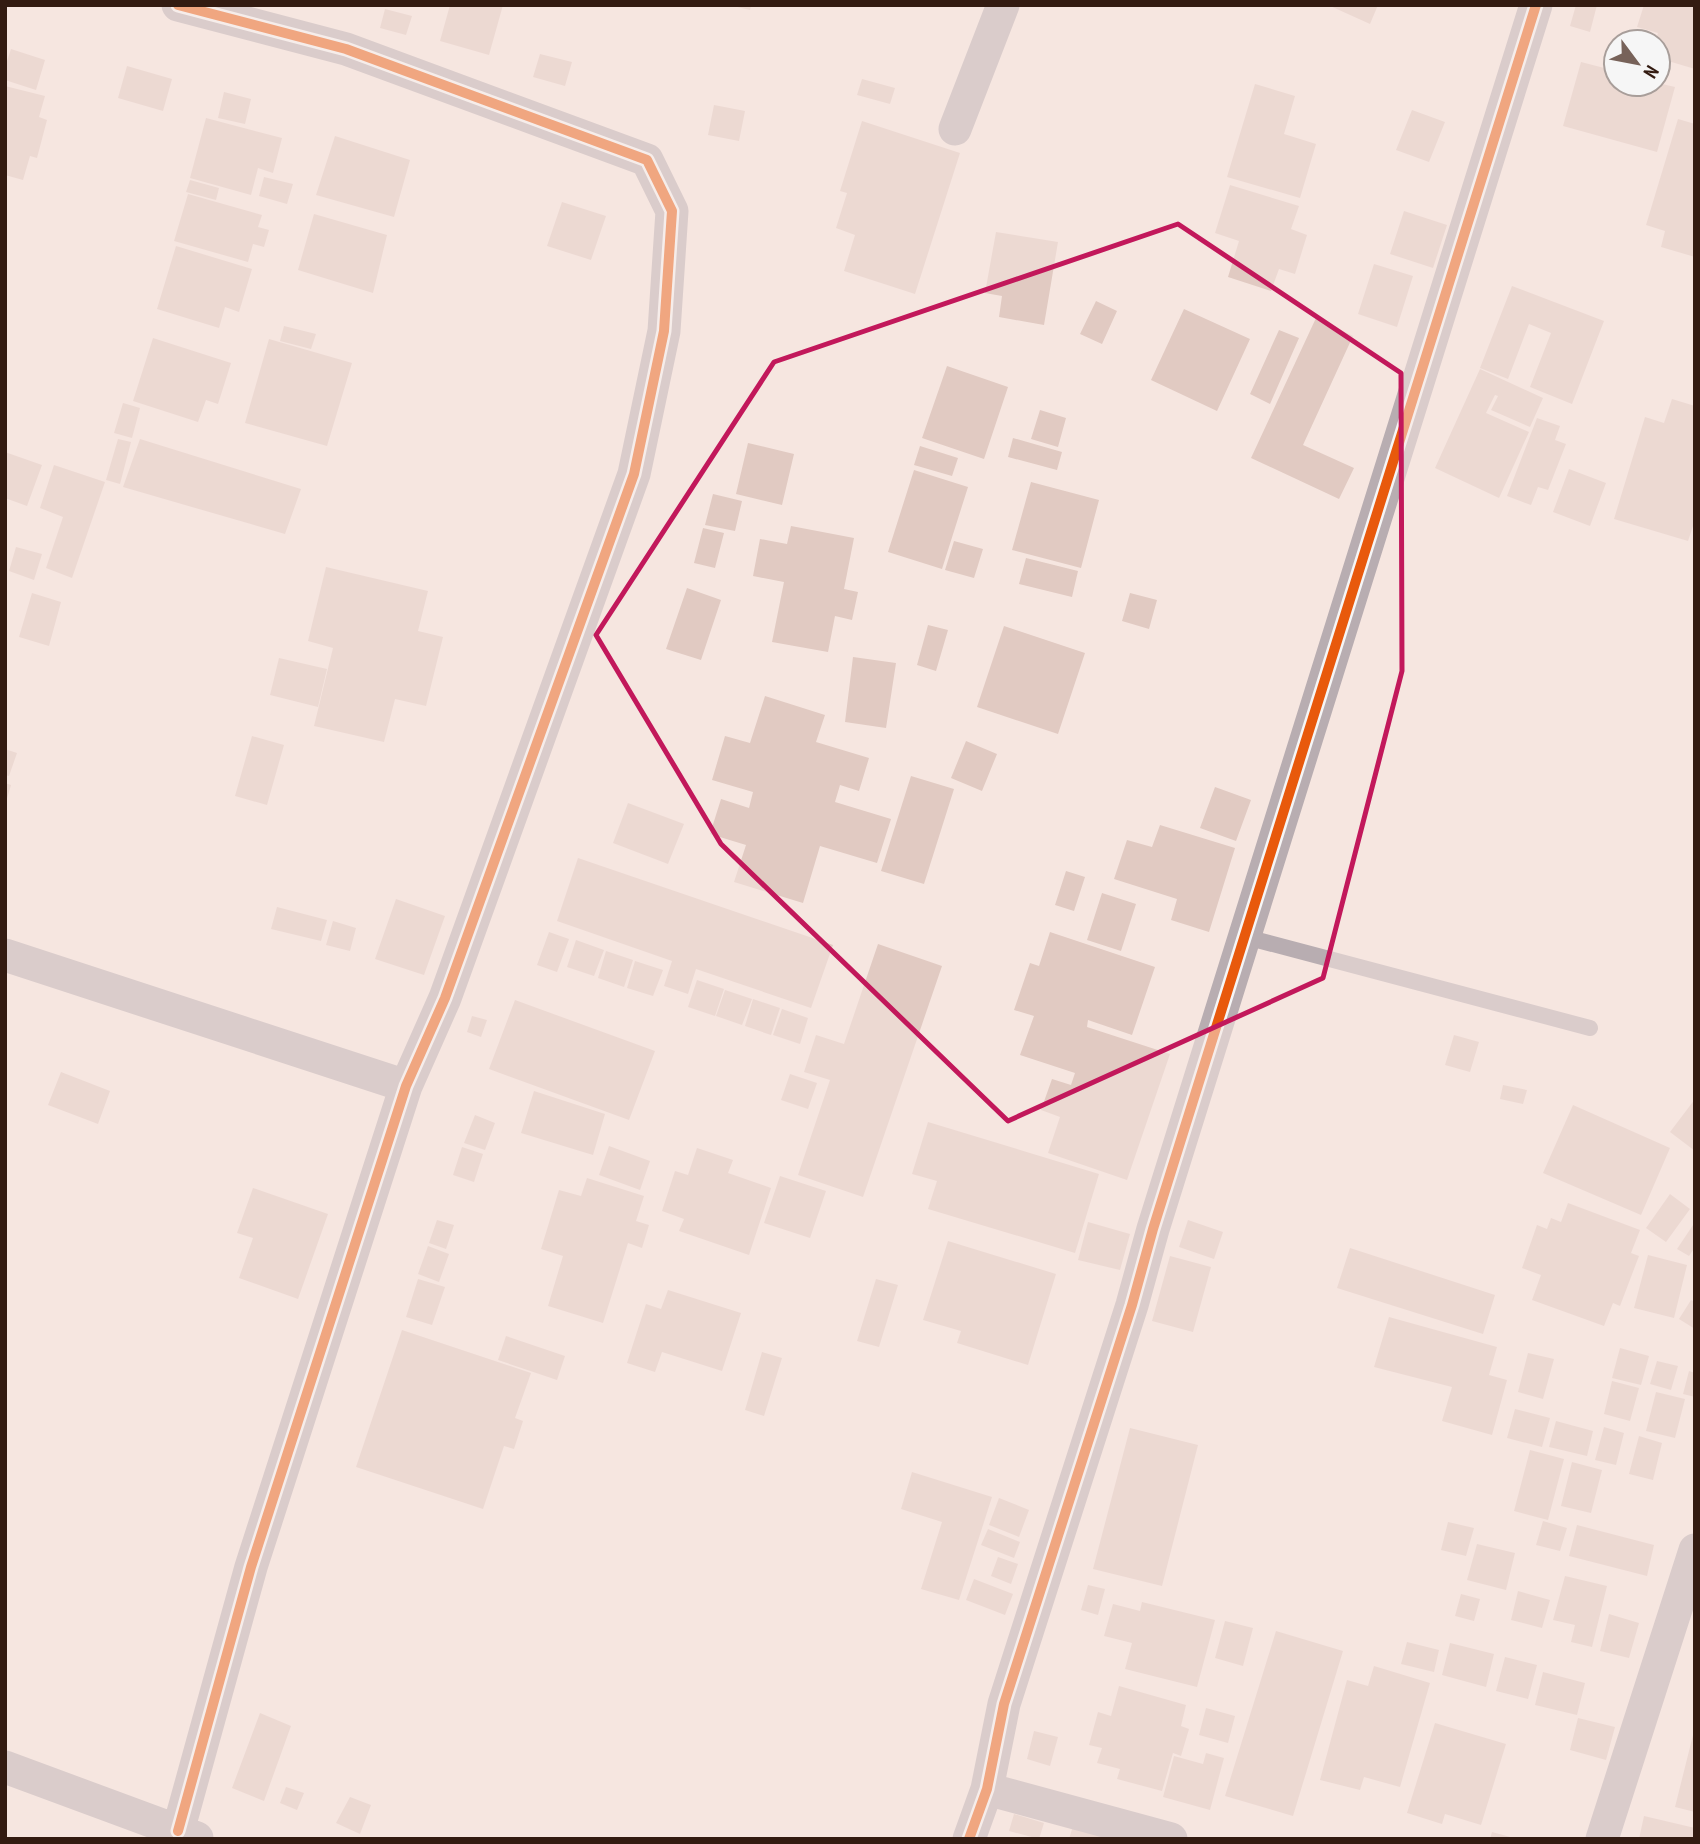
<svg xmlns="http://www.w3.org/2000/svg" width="1700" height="1844" font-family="'PT Sans Narrow',sans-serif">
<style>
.building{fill:#e1cac2}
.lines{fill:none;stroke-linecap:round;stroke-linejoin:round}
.service{stroke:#b8adb1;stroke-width:16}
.minor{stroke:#b8adb1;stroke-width:33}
.cycleway-casing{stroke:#f6f6f6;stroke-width:15}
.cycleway{stroke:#e8590c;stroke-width:10}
.marked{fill:none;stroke:#c2185b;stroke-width:5;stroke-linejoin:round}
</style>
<rect width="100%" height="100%" fill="#f6e6e0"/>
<path class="building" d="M450,5H503L489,55L440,41Z
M729,5H751L750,10Z
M1328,5H1378L1370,24Z
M1576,5H1597L1590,32L1570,26Z
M1644,5H1695V69L1658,58V42H1655L1658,33L1637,27Z
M385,9L412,16L406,35L380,28Z
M11,49L45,60L36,90L5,80V67Z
M540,54L572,62L565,86L533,77Z
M1581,62L1616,71V84L1658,83L1675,87L1657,152L1563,126Z
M127,66L172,79L163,111L118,98Z
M862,79L895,88L890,104L857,95Z
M1255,84L1295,96L1284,134L1316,144L1300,198L1227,177Z
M5,86L45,96L39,117L47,120L37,158L30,156L23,180L5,175Z
M224,92L251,99L245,124L218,118Z
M714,105L745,111L739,141L708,135Z
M1412,110L1445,122L1429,162L1396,150Z
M206,118L282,138L273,173L258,168L251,195L190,178Z
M1678,119L1695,124V257L1661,247L1665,231L1646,225Z
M862,121L960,153L915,294L844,271L855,235L836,228L847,193L840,191Z
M335,136L410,160L394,217L316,195Z
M264,177L293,184L287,204L259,196Z
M190,180L219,188L216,200L186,192Z
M1230,185L1299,206L1291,229L1307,235L1295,274L1279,269L1271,291L1228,277L1239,241L1215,233Z
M188,194L262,215L258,227L269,230L264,247L253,244L248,262L174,241Z
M562,202L606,216L591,260L547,246Z
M1404,211L1447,225L1433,268L1390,254Z
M314,214L387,235L373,293L298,270Z
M996,232L1058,242L1044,325L999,317L1002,296L985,293Z
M176,246L252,269L239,312L225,307L219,328L157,309Z
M1374,264L1413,276L1397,327L1358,314Z
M1512,286L1604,321L1572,404L1530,387L1551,333L1529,324L1508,379L1480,368Z
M1096,301L1117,311L1102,344L1080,334Z
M1184,309L1250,339L1217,411L1151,380Z
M1316,318L1353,336L1303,445L1354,468L1339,499L1251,458Z
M284,326L316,334L311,349L280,341Z
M1279,330L1299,338L1270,404L1250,394Z
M153,338L231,363L218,404L206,400L198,422L133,401Z
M269,339L352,363L327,446L245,423Z
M947,366L1008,387L984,459L922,438Z
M1480,369L1543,398L1530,427L1491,410L1498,396L1495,395L1486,413L1529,432L1499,498L1435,468Z
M1672,399L1695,406V520L1688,541L1614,519L1645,417L1664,423Z
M123,403L140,408L132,438L114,433Z
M1040,410L1066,418L1058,447L1031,439Z
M1537,418L1560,426L1555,440L1566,444L1548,490L1538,487L1531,505L1507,496Z
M1013,438L1062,452L1057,470L1008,457Z
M118,439L131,442L120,484L106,480Z
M140,439L301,489L285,534L123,487Z
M748,443L794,454L782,505L736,494Z
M920,446L958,458L952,476L914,465Z
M5,452L42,465L27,506L5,498Z
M54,465L105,482L72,578L46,568L63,517L40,508Z
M1569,469L1606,483L1590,526L1553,512Z
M914,470L968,487L942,569L888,552Z
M1031,482L1099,500L1081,568L1012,550Z
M713,494L742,501L735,531L705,525Z
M791,526L854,538L844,589L858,592L852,620L835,616L828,652L772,642L784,582L753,576L760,539L787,544Z
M703,528L724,533L715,568L694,563Z
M954,541L983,549L974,578L945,570Z
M16,547L42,554L34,580L9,571Z
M1026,558L1078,571L1072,597L1019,584Z
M326,567L428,591L418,631L443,637L426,706L395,699L384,742L314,726L333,648L308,641Z
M687,588L721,600L701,660L666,649Z
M32,593L61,602L49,646L19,637Z
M1130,593L1157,600L1149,629L1122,621Z
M928,625L948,630L936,671L917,665Z
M1004,626L1085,653L1058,734L977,707Z
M853,657L896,663L886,728L845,722Z
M279,658L327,669L318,707L270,695Z
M765,696L825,715L816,742L869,758L859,791L840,785L835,802L891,819L877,863L820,846L803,903L734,882L746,845L710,834L721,799L749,808L753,792L712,780L725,736L750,743Z
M252,736L284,745L267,805L235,796Z
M966,741L997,754L982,791L951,778Z
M5,749L17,753L9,776L5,775Z
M911,776L954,789L924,884L881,871Z
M5,783L11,785L6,802H5Z
M1215,787L1251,800L1236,841L1200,828Z
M628,803L684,824L668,864L613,843Z
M1160,825L1235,848L1209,932L1171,920L1177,899L1114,879L1127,840L1152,847Z
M578,858L833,945L811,1008L696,969L688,994L664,986L672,961L557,921Z
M1066,871L1085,877L1074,911L1055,905Z
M1102,893L1136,904L1121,951L1087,940Z
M396,899L445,916L424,975L375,959Z
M277,907L327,920L321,941L271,929Z
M333,921L356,928L350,951L326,945Z
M549,932L569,939L557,972L537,965Z
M1050,932L1155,967L1132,1035L1088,1020L1087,1027L1170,1054L1127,1180L1048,1153L1060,1117L1041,1110L1052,1079L1071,1085L1075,1073L1020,1055L1034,1016L1014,1010L1030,963L1039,966Z
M576,940L604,950L594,976L567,967Z
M878,944L942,966L863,1197L798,1175L830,1080L804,1072L816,1035L844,1044Z
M606,951L633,960L624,987L598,978Z
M635,961L663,970L653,996L627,988Z
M697,980L724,989L715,1016L688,1007Z
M725,990L752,999L742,1025L716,1016Z
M753,999L780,1008L771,1035L745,1026Z
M515,1000L655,1051L629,1120L489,1069Z
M782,1009L808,1018L800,1044L773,1035Z
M472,1016L487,1020L481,1037L467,1032Z
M1454,1035L1479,1042L1470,1072L1445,1065Z
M61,1072L110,1091L98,1124L48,1105Z
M790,1074L817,1083L808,1109L781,1100Z
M1503,1085L1527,1090L1523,1104L1500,1099Z
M534,1091L605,1114L593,1155L521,1133Z
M1695,1099V1151L1670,1132Z
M1573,1105L1670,1148L1641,1215L1543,1173Z
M475,1115L495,1123L485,1150L464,1143Z
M928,1122L1099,1174L1075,1253L928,1209L937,1181L912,1174Z
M609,1146L650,1161L640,1190L599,1175Z
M462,1147L483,1154L474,1182L453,1175Z
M697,1148L733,1160L728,1173L771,1188L749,1255L679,1231L684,1219L662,1211L675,1171L688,1175Z
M780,1176L826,1191L810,1238L764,1223Z
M587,1178L644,1196L636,1221L649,1225L642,1248L628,1243L603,1323L548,1306L563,1256L541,1249L559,1190L581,1196Z
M253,1188L328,1214L298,1299L239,1278L253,1238L237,1233Z
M1670,1194L1690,1209L1666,1242L1646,1228Z
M1568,1203L1640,1230L1631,1253L1639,1256L1620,1306L1613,1303L1604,1326L1532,1300L1541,1275L1522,1268L1537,1225L1547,1229L1551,1218L1561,1222Z
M437,1220L454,1225L446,1249L429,1243Z
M1188,1220L1223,1232L1214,1259L1179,1247Z
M1088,1222L1130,1234L1120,1270L1078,1260Z
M1695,1222V1247L1689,1256L1677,1249Z
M948,1241L1056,1274L1028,1365L957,1343L961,1331L923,1320Z
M428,1246L449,1254L439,1282L418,1274Z
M1350,1248L1495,1295L1483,1334L1337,1288Z
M1648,1255L1687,1265L1674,1318L1634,1308Z
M1170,1256L1211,1267L1193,1332L1152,1321Z
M418,1279L445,1287L432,1325L406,1317Z
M876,1279L898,1285L879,1347L857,1341Z
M668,1290L741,1313L722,1371L662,1352L655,1372L627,1363L646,1304L661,1309Z
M1691,1300L1695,1302V1329L1679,1319Z
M1389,1317L1497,1347L1489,1375L1507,1380L1492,1435L1442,1421L1452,1387L1374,1367Z
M402,1330L531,1373L515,1418L523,1421L514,1449L504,1446L483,1509L356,1467Z
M506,1336L565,1356L557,1380L498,1360Z
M1620,1348L1649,1356L1641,1385L1612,1378Z
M762,1352L782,1358L764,1416L745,1410Z
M1528,1353L1554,1359L1543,1399L1518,1392Z
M1657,1361L1678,1366L1671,1390L1650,1384Z
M1689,1371L1695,1373V1397L1683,1394Z
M1612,1381L1639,1388L1630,1421L1604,1414Z
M1656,1392L1685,1399L1675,1438L1646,1431Z
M1515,1409L1550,1418L1542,1447L1507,1438Z
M1556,1421L1593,1431L1587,1456L1549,1447Z
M1604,1427L1624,1433L1616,1465L1595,1460Z
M1130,1428L1198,1445L1162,1586L1093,1569Z
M1639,1436L1662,1443L1653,1480L1629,1474Z
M1530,1450L1564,1459L1548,1520L1514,1511Z
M1572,1462L1602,1470L1591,1513L1561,1506Z
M912,1472L992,1497L959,1600L921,1589L942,1522L901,1509Z
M999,1498L1029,1510L1019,1537L989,1525Z
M1543,1521L1567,1528L1560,1551L1536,1545Z
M1448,1522L1474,1528L1466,1556L1441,1550Z
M1577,1525L1654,1545L1647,1576L1569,1556Z
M988,1529L1020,1542L1014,1558L981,1545Z
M1477,1544L1515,1553L1506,1590L1467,1580Z
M998,1557L1018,1564L1011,1584L991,1576Z
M1565,1576L1607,1586L1592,1647L1571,1642L1575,1625L1553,1620Z
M974,1579L1013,1594L1005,1615L966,1600Z
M1088,1585L1105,1589L1098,1615L1081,1610Z
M1518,1591L1550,1600L1542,1628L1511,1620Z
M1461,1594L1480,1599L1474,1621L1455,1616Z
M1142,1602L1215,1620L1197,1687L1125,1669L1132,1643L1104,1636L1113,1604L1140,1611Z
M1609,1614L1639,1623L1629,1658L1600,1651Z
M1225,1621L1253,1628L1243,1666L1215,1658Z
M1276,1631L1343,1651L1293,1816L1225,1796Z
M1407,1642L1439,1650L1434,1672L1401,1664Z
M1450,1643L1494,1654L1486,1687L1442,1675Z
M1505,1657L1537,1665L1528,1699L1496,1691Z
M1374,1666L1430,1683L1400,1787L1364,1777L1360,1790L1320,1780L1347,1680L1368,1686Z
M1543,1672L1585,1683L1577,1715L1535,1705Z
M1119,1686L1186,1705L1181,1726L1189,1729L1181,1756L1173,1753L1162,1791L1117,1779L1120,1769L1097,1763L1102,1748L1089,1745L1098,1712L1111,1716Z
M1206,1708L1235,1716L1228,1743L1199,1735Z
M260,1713L291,1726L264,1801L232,1788Z
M1578,1718L1615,1727L1606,1760L1570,1750Z
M1435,1723L1506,1744L1481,1825L1445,1814L1442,1824L1407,1813Z
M1034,1731L1058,1737L1050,1766L1027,1759Z
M1694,1731H1695V1812L1675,1807Z
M1206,1753L1224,1758L1210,1810L1163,1797L1174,1756L1203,1764Z
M286,1787L304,1793L297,1810L280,1803Z
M350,1797L371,1805L360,1834L336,1823Z
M1014,1814L1044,1823L1039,1839L1009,1831Z
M1644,1816L1695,1828V1839H1639Z
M1073,1826L1116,1839H1069Z
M1492,1832L1514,1838V1839H1490Z"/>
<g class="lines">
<path class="service" d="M1246,937L1590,1028"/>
<path class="minor" d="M178,5L346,49L647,160L672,211L664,331L634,474L445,998L406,1086L251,1567L178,1831
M955,129L1003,5
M5,955L406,1086
M5,1767L197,1838
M987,1789L1171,1839
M969,1839L987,1789L1004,1704L1132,1305L1153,1229L1536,5
M1602,1839L1695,1550"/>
<defs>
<path id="cycleway" d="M178,5L346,49L647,160L672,211L664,331L634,474L445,998L406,1086L251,1567L178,1831
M969,1839L987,1789L1004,1704L1132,1305L1153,1229L1536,5"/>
</defs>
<use href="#cycleway" class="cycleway-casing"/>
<use href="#cycleway" class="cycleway"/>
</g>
<path d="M0 0H1700V1844H0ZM1178,224L1401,373L1402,671L1323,978L1008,1121L721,844L596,635L774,362Z" fill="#f6e6e0" fill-opacity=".55" fill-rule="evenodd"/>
<path class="marked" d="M1178,224L1401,373L1402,671L1323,978L1008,1121L721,844L596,635L774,362Z"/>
<rect width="1700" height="1844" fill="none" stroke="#331b11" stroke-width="14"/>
<g transform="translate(1637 63) rotate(122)"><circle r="33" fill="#f6f6f6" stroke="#a89e9a" stroke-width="2"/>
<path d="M0-5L12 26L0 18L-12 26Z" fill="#776259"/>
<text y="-10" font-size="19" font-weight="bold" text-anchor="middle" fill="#331b11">N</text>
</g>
</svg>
